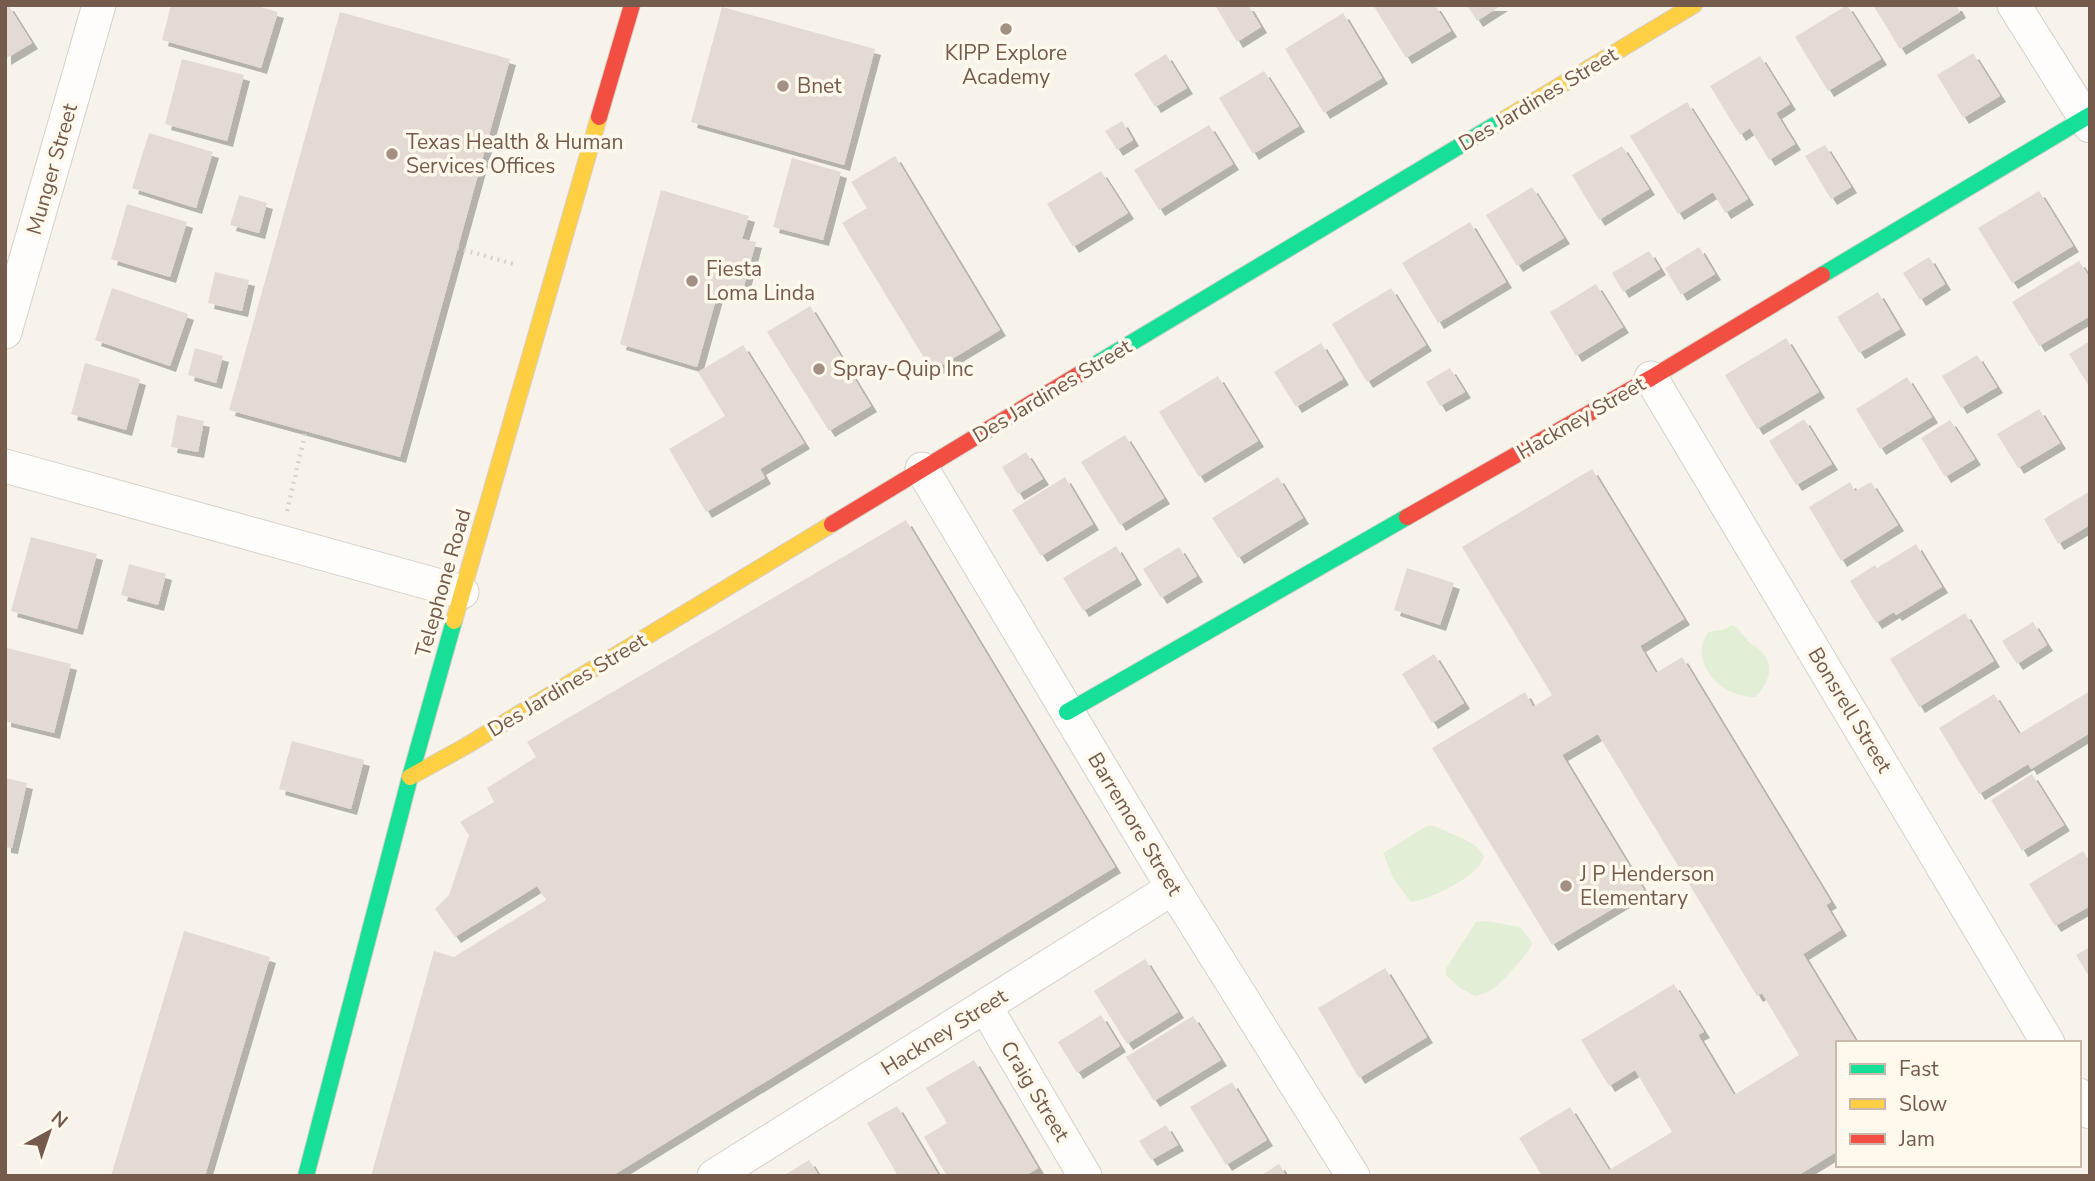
<svg xmlns="http://www.w3.org/2000/svg" width="2095" height="1181" font-family="'Nunito Sans',sans-serif">
<style>
.green{fill:#e3eed6}
.building{fill:#e3dbd3;filter:url(#shadow)}
.lines{fill:none;stroke-linecap:round;stroke-linejoin:round}
.street-casing{stroke:#d6d0c9;stroke-width:35}
.fast-casing{stroke:#d7cfc8;stroke-width:18}
.slow-casing{stroke:#d7cfc8;stroke-width:18}
.jam-casing{stroke:#d7cfc8;stroke-width:18}
.path{stroke:#dad2ce;stroke-width:4.5;stroke-dasharray:2 5;stroke-linecap:butt}
.street{stroke:#fefdfc;stroke-width:33}
.fast{stroke:#16e098;stroke-width:16}
.slow{stroke:#ffcf43;stroke-width:16}
.jam{stroke:#f24e42;stroke-width:16}
.poi-dot{fill:#a29083;stroke:#fff8ec;stroke-width:2.5}
.labels{text-anchor:middle;stroke-width:7;stroke-linejoin:round;paint-order:stroke}
.poi-label{font-size:21px;fill:#755b4b;stroke:#fff8ec;text-anchor:start}
.street-label{font-size:21px;fill:#755b4b;stroke:#fff8ec}
</style>
<defs>
<filter id="shadow"><feDropShadow dx="6" dy="6" stdDeviation="0" flood-color="#0004"/></filter>
</defs>
<rect width="100%" height="100%" fill="#f7f3eb"/>
<path class="green" d="M1733,625C1741,630 1743,636 1749,642C1752,645 1758,647 1762,652C1776,668 1767,683 1756,697C1729,698 1701,678 1702,648C1702,643 1706,637 1708,632L1722,630Z
M1427,826H1434L1464,839L1476,846L1484,856C1481,875 1430,900 1411,902L1394,880L1383,853Z
M1487,921L1520,927L1532,942C1530,951 1526,954 1520,961C1505,977 1498,991 1475,996L1460,988L1446,975L1445,970L1476,922Z"/>
<path class="building" d="M5,5H8L32,43L5,59Z
M171,5H253L278,12L261,68L162,40Z
M1215,5H1248L1261,27L1237,42Z
M1373,5H1435L1451,31L1406,58Z
M1467,5H1502L1477,21Z
M1847,5L1881,59L1828,91L1795,37Z
M1873,5H1956L1960,12L1900,49Z
M722,7L875,49L844,165L691,122Z
M340,12L510,59L400,457L229,410Z
M1343,13L1382,78L1324,113L1285,49Z
M1973,53L2000,96L1963,118L1937,75Z
M1166,54L1187,88L1155,107L1134,74Z
M1760,56L1790,104L1776,113L1795,144L1769,160L1750,128L1740,135L1710,86Z
M182,59L244,75L227,141L165,124Z
M1264,71L1299,126L1253,154L1219,98Z
M1687,102L1748,199L1725,213L1713,192L1678,214L1630,136Z
M1122,121L1133,140L1117,150L1105,131Z
M1209,125L1233,164L1159,210L1134,170Z
M149,133L213,152L196,208L132,188Z
M1825,145L1851,187L1831,199L1805,156Z
M1622,146L1649,189L1599,220L1572,175Z
M895,156L1000,330L932,371L842,223L867,208L851,182Z
M792,158L841,172L823,240L773,227Z
M1101,171L1128,213L1073,247L1047,204Z
M1532,187L1564,238L1517,266L1486,215Z
M661,190L749,216L742,239L756,242L741,297L718,292L697,367L620,344Z
M2039,191L2073,246L2012,283L1978,228Z
M239,195L267,203L259,233L230,225Z
M127,204L187,222L170,277L111,259Z
M1470,222L1506,282L1438,323L1402,263Z
M1699,247L1715,274L1681,295L1665,268Z
M1649,251L1660,269L1623,292L1612,273Z
M1929,257L1945,284L1920,300L1903,273Z
M2079,261L2090,278V316L2039,346L2012,302Z
M215,272L249,280L242,311L208,303Z
M1596,284L1623,327L1576,356L1550,312Z
M112,288L188,314L170,366L95,340Z
M1391,288L1426,345L1367,382L1332,324Z
M1878,292L1900,329L1859,353L1837,317Z
M810,306L871,406L829,431L767,332Z
M1786,338L1819,392L1757,429L1725,375Z
M2090,341V388L2069,354Z
M1321,343L1343,379L1296,407L1274,372Z
M743,345L804,443L760,469L765,478L706,512L669,449L725,416L698,372Z
M195,348L223,356L216,383L188,375Z
M1977,355L1997,387L1961,408L1942,376Z
M85,363L140,379L126,430L71,414Z
M1450,368L1465,392L1440,406L1426,382Z
M1218,376L1258,441L1199,477L1159,412Z
M1907,377L1932,417L1880,449L1856,409Z
M2039,409L2060,443L2018,468L1997,434Z
M177,415L204,421L198,452L171,447Z
M1804,419L1832,464L1796,485L1769,441Z
M1950,420L1975,459L1945,477L1921,438Z
M1125,435L1164,498L1120,525L1081,462Z
M1026,452L1043,479L1018,494L1002,467Z
M1592,469L1684,619L1640,646L1656,673L1682,657L1831,902L1826,905L1841,930L1803,954L1857,1043H1838V1151L1797,1176H1542L1519,1138L1570,1107L1609,1170L1672,1132L1635,1070L1609,1086L1581,1040L1674,984L1704,1032L1698,1035L1734,1095L1799,1055L1762,993L1757,996L1598,734L1562,755L1644,890L1552,945L1432,748L1525,692L1533,707L1552,695L1462,547Z
M1065,477L1093,524L1041,556L1012,510Z
M1278,477L1303,518L1238,558L1212,518Z
M1850,482L1855,491L1871,482L1898,525L1841,561L1809,507Z
M2090,491V525L2058,544L2044,519Z
M906,520L1115,867L612,1176H371L434,951L454,957L546,900L537,886L455,937L435,909L449,895L469,835L460,822L494,802L487,788L536,757L527,742Z
M31,537L97,554L77,629L11,611Z
M1916,544L1942,587L1896,615L1894,612L1876,623L1850,581L1875,565L1877,568Z
M1116,546L1136,579L1083,611L1063,578Z
M1179,547L1197,576L1161,598L1143,569Z
M129,564L166,574L158,605L121,595Z
M1407,568L1454,583L1440,625L1394,610Z
M1965,613L1994,661L1919,707L1890,659Z
M2033,622L2047,645L2017,664L2002,641Z
M7,648L71,664L54,733L5,721Z
M1434,654L1464,703L1432,723L1402,674Z
M2090,691V733L2031,769L2028,764L1979,794L1939,728L1994,694L2019,734Z
M292,741L364,760L351,809L279,789Z
M2032,774L2064,825L2022,851L1991,800Z
M5,778L27,783L12,848L5,847Z
M2083,851L2090,863V906L2055,926L2029,884Z
M184,931L270,957L205,1176H111Z
M2090,947V978L2076,955Z
M1145,959L1178,1012L1127,1044L1094,991Z
M1385,968L1427,1037L1359,1078L1318,1008Z
M1101,1015L1120,1046L1077,1073L1058,1042Z
M1193,1016L1221,1060L1154,1101L1126,1057Z
M974,1060L1038,1168L1025,1176H947L924,1137L947,1123L926,1088Z
M1232,1082L1267,1140L1226,1165L1190,1107Z
M897,1106L939,1176H898L867,1123Z
M1166,1125L1178,1145L1151,1160L1139,1141Z
M809,1160L819,1176H783Z
M1279,1164L1286,1176H1260Z"/>
<g class="lines">
<defs>
<path id="street" d="M2014,5L2090,126
M5,332L99,5
M1651,378L2048,1043
M5,466L462,592
M922,469L1173,888L1353,1176
M985,1006L1085,1176
M2079,1095L2090,1112
M714,1176L1173,888"/>
<path id="fast" d="M1822,275L2090,115
M1091,367L1503,120
M1067,712L1407,517
M306,1176L410,777L454,621"/>
<path id="slow" d="M1503,120L1694,5
M454,621L599,117
M410,777L466,746L832,524"/>
<path id="jam" d="M599,117L632,5
M1407,517L1651,378L1822,275
M832,524L1091,367"/>
</defs>
<use href="#street" class="street-casing"/>
<use href="#fast" class="fast-casing"/>
<use href="#slow" class="slow-casing"/>
<use href="#jam" class="jam-casing"/>
<path class="path" d="M457,248L517,265
M287,511L306,430"/>
<use href="#street" class="street"/>
<use href="#fast" class="fast"/>
<use href="#slow" class="slow"/>
<use href="#jam" class="jam"/>
</g>
<g class="poi-dot">
<circle cx="1006" cy="29" r="7"/>
<circle cx="783" cy="86" r="7"/>
<circle cx="392" cy="154" r="7"/>
<circle cx="692" cy="281" r="7"/>
<circle cx="819" cy="369" r="7"/>
<circle cx="1566" cy="886" r="7"/>
</g>
<g class="labels">
<g class="poi-label">
<text x="1006" y="60" text-anchor="middle">KIPP Explore<tspan x="1006" dy="24">Academy</tspan></text>
<text x="797" y="93">Bnet</text>
<text x="406" y="149">Texas Health &amp; Human<tspan x="406" dy="24">Services Offices</tspan></text>
<text x="706" y="276">Fiesta<tspan x="706" dy="24">Loma Linda</tspan></text>
<text x="833" y="376">Spray-Quip Inc</text>
<text x="1580" y="881">J P Henderson<tspan x="1580" dy="24">Elementary</tspan></text>
</g>
<g class="street-label">
<text transform="translate(1538 99) rotate(-31)" y="7">Des Jardines Street</text>
<text transform="translate(52 169) rotate(-74)" y="7">Munger Street</text>
<text transform="translate(1052 391) rotate(-31)" y="7">Des Jardines Street</text>
<text transform="translate(1581 418) rotate(-30)" y="7">Hackney Street</text>
<text transform="translate(443 583) rotate(-74)" y="7">Telephone Road</text>
<text transform="translate(567 685) rotate(-31)" y="7">Des Jardines Street</text>
<text transform="translate(1850 710) rotate(59)" y="7">Bonsrell Street</text>
<text transform="translate(1135 824) rotate(59)" y="7">Barremore Street</text>
<text transform="translate(944 1032) rotate(-32)" y="7">Hackney Street</text>
<text transform="translate(1035 1091) rotate(59)" y="7">Craig Street</text>
</g>
</g>
<rect width="2095" height="1181" fill="none" stroke="#755b4b" stroke-width="14"/>
<rect x="1836" y="1041" width="245" height="126" fill="#fff8ec" stroke="#c8b9ac" stroke-width="2"/>
<rect x="1850" y="1064" width="35" height="10" fill="#16e098" stroke="#c8b9ac" stroke-width="2"/>
<text x="1899" y="1076" font-size="21" fill="#755b4b">Fast</text>
<rect x="1850" y="1099" width="35" height="10" fill="#ffcf43" stroke="#c8b9ac" stroke-width="2"/>
<text x="1899" y="1111" font-size="21" fill="#755b4b">Slow</text>
<rect x="1850" y="1134" width="35" height="10" fill="#f24e42" stroke="#c8b9ac" stroke-width="2"/>
<text x="1899" y="1146" font-size="21" fill="#755b4b">Jam</text>
<g transform="translate(49 1132) rotate(40)" stroke="#fff8ec" stroke-width="5" paint-order="stroke">
<path d="M0-5L12 26L0 18L-12 26Z" fill="#755b4b"/>
<text y="-10" font-size="19" font-weight="bold" text-anchor="middle" fill="#755b4b">N</text>
</g>
</svg>
